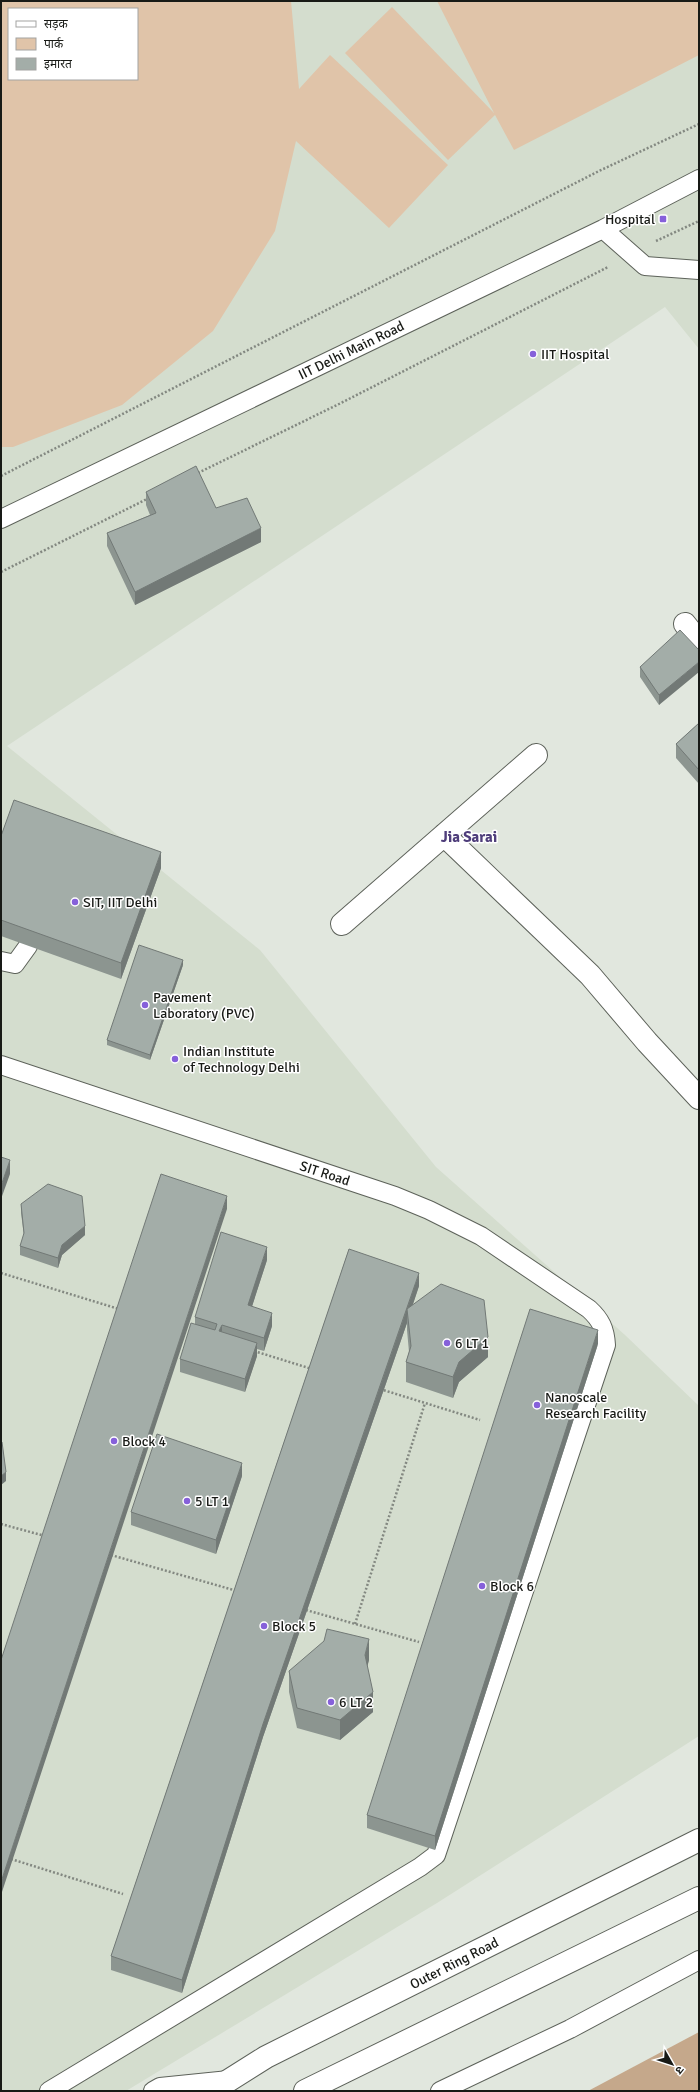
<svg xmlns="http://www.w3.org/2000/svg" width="700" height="2092" font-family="Signika,'Noto Sans Devanagari',sans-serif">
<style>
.built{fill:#d4ddce;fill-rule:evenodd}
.green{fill:#e0c4a9;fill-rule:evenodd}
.forest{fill:#c5a88b}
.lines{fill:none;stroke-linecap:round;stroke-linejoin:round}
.lane-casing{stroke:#5d625a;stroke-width:20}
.street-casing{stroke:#5d625a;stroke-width:24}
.primary-casing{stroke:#5d625a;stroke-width:24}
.path{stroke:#838881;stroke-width:2.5;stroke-dasharray:2 2;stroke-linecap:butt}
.lane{stroke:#fff;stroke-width:18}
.street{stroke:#fff;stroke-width:22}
.primary{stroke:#fff;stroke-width:22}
.wall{fill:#8c9590}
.shaded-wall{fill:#727976}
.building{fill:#a3ada8;stroke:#727976}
.poi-dot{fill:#8660da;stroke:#fff;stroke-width:1.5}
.labels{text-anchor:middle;stroke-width:3;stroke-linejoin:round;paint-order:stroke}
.poi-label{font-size:14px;fill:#181a16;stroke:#fff;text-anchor:start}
.street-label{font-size:14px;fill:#181a16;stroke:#fff}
.neighbourhood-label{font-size:15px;font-weight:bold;fill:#4f3e7b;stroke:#fff}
</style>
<rect width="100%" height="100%" fill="#e1e7de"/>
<path class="built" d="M1,1H699V349L665,307L7,746L260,950L436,1167L625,1335L699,1406V1736L437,1903L126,2091H1ZM9,9H137V79H9Z"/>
<path class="green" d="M1,1H291L299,89L330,55L448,165L389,228L296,141L275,231L213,331L122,405L13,447H1ZM9,9H137V79H9Z
M437,1H699V55L514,150L495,115L448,160L345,53L392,7L494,113Z"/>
<path class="forest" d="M699,2032V2091H588Z"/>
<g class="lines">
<defs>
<path id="lane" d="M603,229L645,266L699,270
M1,519L603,229L699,179
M1,961L15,964L28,946
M1,1065L395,1196L429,1210L481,1236L589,1309C601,1320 605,1329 606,1345L436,1855L420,1867L49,2091
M153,2091L160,2087L229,2080
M440,2091L570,2029L699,1960"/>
<path id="street" d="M685,624L699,642
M444,835L590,975L647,1042L699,1098
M342,924L536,755"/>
<path id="primary" d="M212,2091L266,2057L699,1840
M305,2091L699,1898"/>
</defs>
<use href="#lane" class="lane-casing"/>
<use href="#street" class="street-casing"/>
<use href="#primary" class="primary-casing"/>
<path class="path" d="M656,241L699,221
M198,473L339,404L608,267
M1,476L599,171L699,124
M1,572L149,498
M1,1273L119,1309
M254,1351L312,1369
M380,1389L480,1420
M1,1524L45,1536
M111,1555L237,1591
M306,1610L419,1642
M355,1624L425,1403
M11,1859L123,1894"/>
<use href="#lane" class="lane"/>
<use href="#street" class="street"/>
<use href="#primary" class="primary"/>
</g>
<path class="wall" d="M146,492L216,508L261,542L135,605L107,546V533L150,515L146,505Z
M699,650L659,705L640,677V667Z
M699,723V784L676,758V744Z
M1,836L161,868L121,979L1,936Z
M183,965L150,1060L107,1045V1040Z
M21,1204L85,1235L62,1255L58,1268L20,1255V1246L24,1236L21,1213Z
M349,1249L419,1286L413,1304L488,1357L459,1382L453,1398L406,1382V1362L409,1352L407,1330V1323L263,1737L182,1993L111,1970V1956Z
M267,1260L252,1306L272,1326L264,1351L257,1349V1356L245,1392L180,1372V1359L195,1324V1317Z
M598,1344L435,1850L367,1828V1815Z
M242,1476L216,1554L131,1525V1512Z
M369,1660L367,1666L373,1712L340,1740L297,1728L289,1692V1671Z"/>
<path class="shaded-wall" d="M261,528V542L135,605V592Z
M699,662V672L659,705V695Z
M161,852V868L121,979V963Z
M183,960V965L150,1060V1055Z
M10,1160V1174L1,1199V1186Z
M227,1196V1209L1,1895V1882Z
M85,1226V1235L62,1255L58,1268V1258L62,1245Z
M267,1247V1260L248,1319V1305Z
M419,1273V1286L408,1319L407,1309Z
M407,1309V1323L263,1737L182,1993V1980L263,1724Z
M272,1313V1326L264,1351V1338Z
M222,1325V1338L219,1331Z
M598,1330V1344L435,1850V1836Z
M488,1337V1357L459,1382L453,1398V1377L459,1362Z
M257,1343V1356L245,1392V1379Z
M242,1463V1476L216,1554V1540Z
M6,1472V1481L1,1485V1476Z
M369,1639V1660L365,1676V1655Z
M373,1692V1712L340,1740V1720Z"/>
<path class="building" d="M196,466L216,508L247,498L261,528L135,592L107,533L156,513L146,492Z
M680,630L699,650V662L659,695L640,667Z
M699,723V770L676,744Z
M14,800L161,852L121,963L1,920V836Z
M139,945L183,960L150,1055L107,1040Z
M1,1157L10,1160L1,1186Z
M161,1174L227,1196L1,1882V1660Z
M48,1184L82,1196L85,1226L62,1245L58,1258L20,1246L24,1233L21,1204Z
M221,1232L267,1247L248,1305L272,1313L264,1338L222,1325L219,1331L257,1343L245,1379L180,1359L191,1323L215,1330L217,1324L195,1317Z
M349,1249L419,1273L263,1724L182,1980L111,1956Z
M441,1284L484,1300L488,1337L459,1362L453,1377L406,1362L411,1346L407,1309Z
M530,1309L598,1330L435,1836L367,1815Z
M157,1434L242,1463L216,1540L131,1512Z
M1,1442H2L6,1472L1,1476Z
M327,1629L369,1639L365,1655L373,1692L340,1720L297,1708L289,1671L324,1641Z"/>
<g class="poi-dot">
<rect x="659" y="215" width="8" height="8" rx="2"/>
<circle cx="533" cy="354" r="4"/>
<circle cx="75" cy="902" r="4"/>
<circle cx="145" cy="1005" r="4"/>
<circle cx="175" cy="1059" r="4"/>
<circle cx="447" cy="1343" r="4"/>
<circle cx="537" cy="1405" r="4"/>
<circle cx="114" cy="1441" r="4"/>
<circle cx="187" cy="1501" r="4"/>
<circle cx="482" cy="1586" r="4"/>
<circle cx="264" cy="1626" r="4"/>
<circle cx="331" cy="1702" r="4"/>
</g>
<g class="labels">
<g class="poi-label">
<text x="655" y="224" text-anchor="end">Hospital</text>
<text x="541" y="359">IIT Hospital</text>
<text x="83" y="907">SIT, IIT Delhi</text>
<text x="153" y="1002">Pavement<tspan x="153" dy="16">Laboratory (PVC)</tspan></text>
<text x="183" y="1056">Indian Institute<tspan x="183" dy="16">of Technology Delhi</tspan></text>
<text x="455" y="1348">6 LT 1</text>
<text x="545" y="1402">Nanoscale<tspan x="545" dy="16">Research Facility</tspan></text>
<text x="122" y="1446">Block 4</text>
<text x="195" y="1506">5 LT 1</text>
<text x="490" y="1591">Block 6</text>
<text x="272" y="1631">Block 5</text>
<text x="339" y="1707">6 LT 2</text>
</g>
<g class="street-label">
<text transform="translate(351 350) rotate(-26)" y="5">IIT Delhi Main Road</text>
<text transform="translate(325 1173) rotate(18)" y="5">SIT Road</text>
<text transform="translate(454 1963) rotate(-27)" y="5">Outer Ring Road</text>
</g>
<g class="neighbourhood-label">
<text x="469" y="842">Jia Sarai</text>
</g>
</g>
<rect width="700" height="2092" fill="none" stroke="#181a16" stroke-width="4"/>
<rect x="8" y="8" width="130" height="72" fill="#ffffff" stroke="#a3a3a2"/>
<rect x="16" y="21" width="20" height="6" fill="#ffffff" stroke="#a3a3a2"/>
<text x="44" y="28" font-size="12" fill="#181a16">सड़क</text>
<rect x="16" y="38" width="20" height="12" fill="#e0c4a9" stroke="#a3a3a2"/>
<text x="44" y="48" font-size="12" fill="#181a16">पार्क</text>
<rect x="16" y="58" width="20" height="12" fill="#a3ada8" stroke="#a3a3a2"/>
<text x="44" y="68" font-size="12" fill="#181a16">इमारत</text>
<g transform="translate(672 2064) rotate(129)" stroke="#ffffff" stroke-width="3" paint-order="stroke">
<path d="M0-3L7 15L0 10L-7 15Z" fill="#181a16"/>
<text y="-6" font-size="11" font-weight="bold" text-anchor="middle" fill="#181a16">उ</text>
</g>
</svg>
